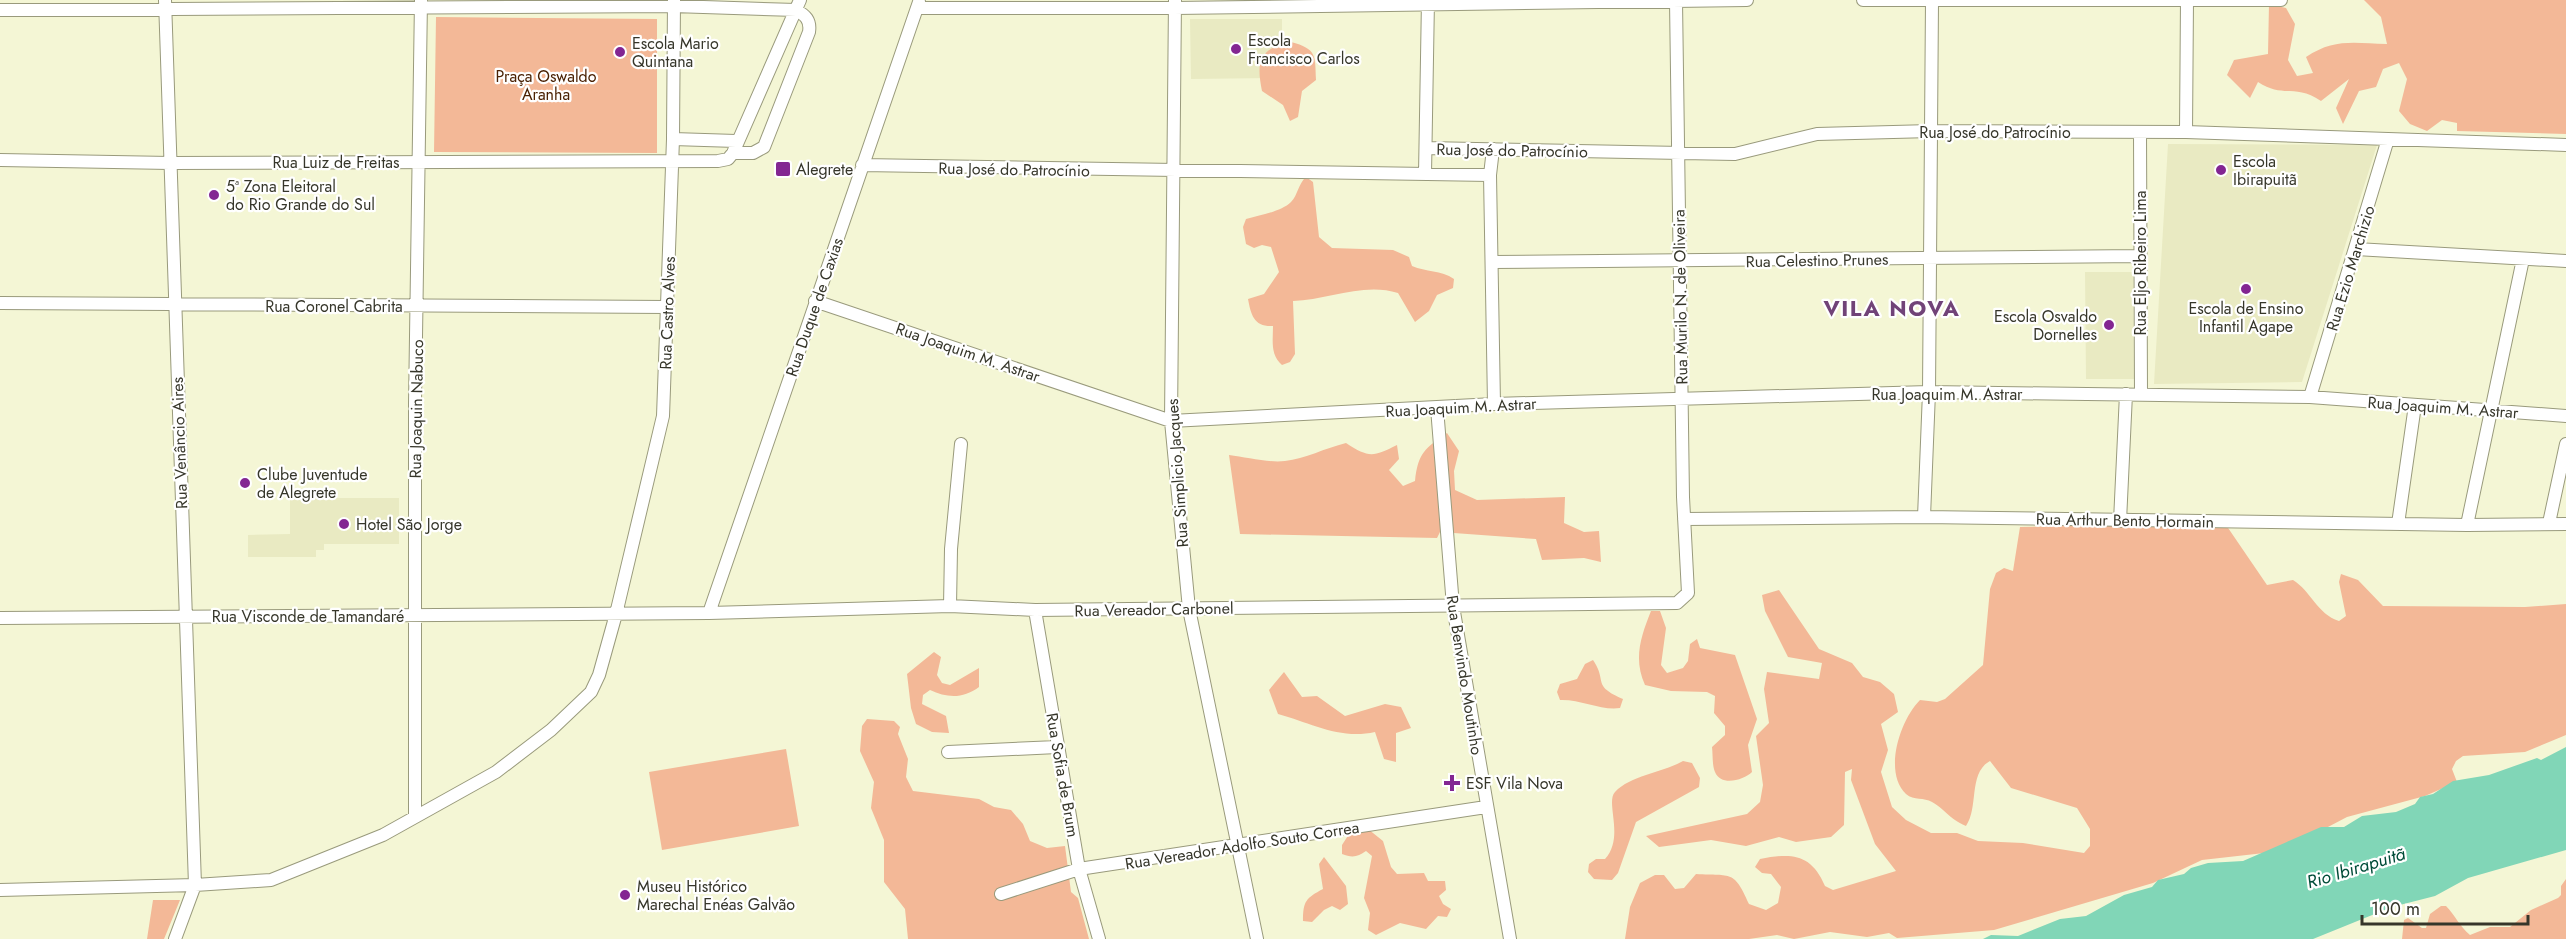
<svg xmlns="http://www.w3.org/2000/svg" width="2566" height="939" font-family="Jost,sans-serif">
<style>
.built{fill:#e9eac2}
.green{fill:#f3b897}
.water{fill:#81d6b7}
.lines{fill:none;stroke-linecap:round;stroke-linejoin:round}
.minor-casing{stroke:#999a7c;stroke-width:14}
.minor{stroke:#fff;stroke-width:12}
.poi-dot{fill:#832692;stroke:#fff;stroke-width:2}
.labels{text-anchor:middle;stroke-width:4.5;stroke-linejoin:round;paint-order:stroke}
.poi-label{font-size:16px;fill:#36362a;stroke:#fff;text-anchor:start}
.park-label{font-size:16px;fill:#4a2103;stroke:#fff}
.street-label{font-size:16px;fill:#36362a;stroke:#fff}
.water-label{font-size:18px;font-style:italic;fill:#004c38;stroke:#fff}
.district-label{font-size:22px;font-weight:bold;letter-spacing:1.5px;fill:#714378;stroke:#fff}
</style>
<rect width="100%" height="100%" fill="#f4f6d5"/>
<path class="built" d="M1190,19H1282V78L1191,79Z
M2168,144L2377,145L2302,382L2154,384Z
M2085,272H2133L2134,379H2086Z
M290,498H399V544H324V550H316V557H248V535L290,534Z"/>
<path class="green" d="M2364,0H2566V134L2457,131V123L2442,120L2427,131L2410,124L2399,111L2407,79L2399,63L2383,69L2376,87L2359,91L2343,124L2336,108L2349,79L2321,101C2295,83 2284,99 2258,82L2250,98L2227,75L2234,60L2268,54L2269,4L2286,8L2295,24L2288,60L2297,76L2313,73L2306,57C2334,38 2354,43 2387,44L2381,17Z
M436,17L657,19V153L434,152Z
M1291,42C1317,49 1315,55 1316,80L1302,91L1298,117L1290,121L1283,105L1262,91C1256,62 1259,48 1291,42Z
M1306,177L1313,182L1319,237L1332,248L1393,250L1409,257L1412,266C1426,272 1441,270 1454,279L1453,288L1437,295L1429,311L1415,322L1398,293C1364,282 1327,300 1293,301L1295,354L1290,362L1282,365C1270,355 1273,340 1273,326C1254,327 1251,315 1248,299L1264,294L1279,272L1271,247L1262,245L1254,248L1246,244L1243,227L1246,219C1259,215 1281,212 1291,202C1298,195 1298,184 1306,177Z
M1447,433L1459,451L1454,471L1455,490L1477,500L1565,497L1564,523L1584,532L1599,531L1601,562L1584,558L1542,560L1536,539L1440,532L1437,538L1240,534L1229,455C1246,457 1268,463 1285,461C1305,459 1325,448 1346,443C1369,458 1373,457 1397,445L1399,459L1389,470L1403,486L1415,481C1418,453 1425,448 1447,433Z
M2224,522L2267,585L2293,580C2311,591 2317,614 2339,621L2346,616L2339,582L2341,574L2358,580L2383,606L2525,607L2566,604V735L2525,752L2463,756L2456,761L2452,769L2457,782L2425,796L2347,817L2282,851L2202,860L2153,883L1994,930L1897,938L1889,933L1867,937L1830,932L1794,939L1777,935L1749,939H1625L1630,907L1640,883L1655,875H1664L1675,889L1684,888L1696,874C1732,876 1734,870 1749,904L1766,910L1778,903L1781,887L1771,874L1762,873L1755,867L1760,859C1791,853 1811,853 1825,886L1833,890L1896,871L1875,844L1851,780L1852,769L1845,772L1844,825L1831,837L1796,842L1779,837L1746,846L1711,840L1659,847L1646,836L1747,814L1760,802L1763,785L1756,736L1769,723L1764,689L1767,672L1819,679L1822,663L1788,657L1765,611L1762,595L1779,590L1819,649L1852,663L1863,677L1880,682L1894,694L1898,712L1881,724L1888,750L1881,772L1892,807L1906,820L1931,833H1957L1978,841L2023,843L2084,853L2090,846V829L2077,808L2011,788L1990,761C1968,773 1979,807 1966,826C1948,818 1946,810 1932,802C1924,797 1914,801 1906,794C1883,772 1900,720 1920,700L1937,702L1945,699L1983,665L1990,589L1996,573L2004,568L2013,571L2020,527Z
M1651,611H1660L1666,628L1661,665L1667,673L1683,668L1688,661L1690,644L1697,639L1700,648L1735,655L1757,719L1748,745L1752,772C1744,780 1721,787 1715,772C1712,765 1713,755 1712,747L1725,735V726L1714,713L1715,696L1707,692L1671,691L1645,685C1633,659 1641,636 1651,611Z
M934,652L941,657L937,675L942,683L950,685L979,668V687C963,699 947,698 930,690L923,695L922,704L946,716L949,733L932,732L916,724L911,708L907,674Z
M1593,660C1608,682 1591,685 1623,699L1620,708C1602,711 1580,699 1560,700L1557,692L1560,684L1577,679L1585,664Z
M1284,672L1302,697L1317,696L1345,716L1385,704L1401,707L1411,728L1396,733V762L1384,759L1375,732C1340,740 1311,723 1278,714L1269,690Z
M867,719L894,721L900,727L898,734L908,759L906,777L913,791L979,799L994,807L1011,810L1023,824L1030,841L1047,848L1065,846L1071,892L1078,898L1089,939H908L905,909L884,882V840L871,808L874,782L860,751L862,726Z
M786,749L799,826L662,850L649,772Z
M1683,761L1692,763L1700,778L1699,787L1636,822L1618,873L1612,880L1594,879L1588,872L1589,864L1596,859H1605C1625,837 1605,803 1615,792C1631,775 1662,773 1683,761Z
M1368,829L1383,841L1391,867L1397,874L1424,873L1428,881H1445L1446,890L1439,896L1443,904L1451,909L1447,917L1438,916L1426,929L1400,923L1376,935L1368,930L1370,913L1364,898L1372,856L1366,851C1358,857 1352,858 1342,854V845L1351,831Z
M1324,857L1346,886L1348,904L1340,910L1332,906L1324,910L1312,922L1303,921C1303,901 1306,898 1323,889L1319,864Z
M2566,879V939H2402L2404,920L2408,918L2422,928H2426L2430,914L2441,906H2446C2455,915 2460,927 2470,935L2490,927H2510L2531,910L2558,898L2561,895V886Z
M153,900H180L164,939H147Z"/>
<path class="water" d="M2566,747V850L2468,878L2435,896L2392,907L2313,939H1983L1991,935L2018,936L2060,919L2086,916L2124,895L2152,887L2158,880L2184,874L2191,868L2208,863L2243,861L2321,827H2344L2362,816L2396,812L2415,804L2420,797L2433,794L2453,781L2489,775L2537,758L2541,760Z"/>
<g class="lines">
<defs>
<path id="minor" d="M165,0L195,885L175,939
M1175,0L1171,421L1189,609L1257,939
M1863,0H2281
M917,8H1175L1747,0
M0,10L673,6L796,10C805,15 811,20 809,32L764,147L753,153H733
M2186,132L2187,0
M2140,133L2141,394
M673,139L736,141
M1426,148L1735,154L1817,134L1931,131L2186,132L2566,145
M1493,149L1490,175L1494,404
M0,160L170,163L718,161L728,159L733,153L800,0
M862,165L1490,175
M1425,174L1428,0
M2356,249L2566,261
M1493,262L2140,256
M815,301L1171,421L1494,404L1929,392L2310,397L2566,416
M0,303L667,307
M2310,397L2388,139
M1437,408L1453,606L1510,939
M1924,517L1929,392L1932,1
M1684,519L1924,517L2467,525L2566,524
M2120,521L2126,394
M2549,523L2566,444
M2398,524L2415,405
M2467,525L2523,259
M950,606L951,549L961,444
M1035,610L1079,869L1099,939
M709,613L919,2
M0,618L709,613L950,606L1035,610L1677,603L1688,593L1683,497L1676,1
M948,752L1057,747
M415,817V404L421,0
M0,890L195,885L271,880L383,835L496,772L551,730L591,692L599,675L616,614L663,416L673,139L674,0
M1001,894L1079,869L1486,807"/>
</defs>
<use href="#minor" class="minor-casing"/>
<use href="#minor" class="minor"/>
</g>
<g class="poi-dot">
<circle cx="1236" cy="49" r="6"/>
<circle cx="620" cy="52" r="6"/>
<rect x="775" y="161" width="16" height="16" rx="3"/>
<circle cx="2221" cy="170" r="6"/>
<circle cx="214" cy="195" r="6"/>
<circle cx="2246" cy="289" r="6"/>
<circle cx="2109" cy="325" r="6"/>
<circle cx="245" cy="483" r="6"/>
<circle cx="344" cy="524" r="6"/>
<path d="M1449 774h6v6h6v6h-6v6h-6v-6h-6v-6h6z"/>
<circle cx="625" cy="895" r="6"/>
</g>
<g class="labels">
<g class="poi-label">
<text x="1248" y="46">Escola<tspan x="1248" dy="18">Francisco Carlos</tspan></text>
<text x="632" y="49">Escola Mario<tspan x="632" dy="18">Quintana</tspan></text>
<text x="2233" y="167">Escola<tspan x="2233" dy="18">Ibirapuitã</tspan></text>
<text x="796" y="175">Alegrete</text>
<text x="226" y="192">5ª Zona Eleitoral<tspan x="226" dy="18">do Rio Grande do Sul</tspan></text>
<text x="2246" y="314" text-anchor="middle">Escola de Ensino<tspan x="2246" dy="18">Infantil Agape</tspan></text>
<text x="2097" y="322" text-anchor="end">Escola Osvaldo<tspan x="2097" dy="18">Dornelles</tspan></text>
<text x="257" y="480">Clube Juventude<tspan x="257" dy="18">de Alegrete</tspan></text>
<text x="356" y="530">Hotel São Jorge</text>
<text x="1466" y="789">ESF Vila Nova</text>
<text x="637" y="892">Museu Histórico<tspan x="637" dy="18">Marechal Enéas Galvão</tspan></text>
</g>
<g class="park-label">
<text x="546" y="82">Praça Oswaldo<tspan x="546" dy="18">Aranha</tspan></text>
</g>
<g class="street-label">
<text x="1995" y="138">Rua José do Patrocínio</text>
<text transform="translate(1512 150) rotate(1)" y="6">Rua José do Patrocínio</text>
<text x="336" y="168">Rua Luiz de Freitas</text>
<text transform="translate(1014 169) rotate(1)" y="6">Rua José do Patrocínio</text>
<text transform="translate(1817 260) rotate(-1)" y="6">Rua Celestino Prunes</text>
<text transform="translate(2140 263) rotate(-90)" y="6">Rua Eljo Ribeiro Lima</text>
<text transform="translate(2350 268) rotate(-73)" y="6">Rua Ezio Marchizio</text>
<text transform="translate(1680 297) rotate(-91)" y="6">Rua Murilo N. de Oliveira</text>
<text x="334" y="312">Rua Coronel Cabrita</text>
<text transform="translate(814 307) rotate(-71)" y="6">Rua Duque de Caxias</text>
<text transform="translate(667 313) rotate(-88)" y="6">Rua Castro Alves</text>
<text transform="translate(968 352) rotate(19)" y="6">Rua Joaquim M. Astrar</text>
<text x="1947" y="400">Rua Joaquim M. Astrar</text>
<text transform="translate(1461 407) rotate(-3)" y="6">Rua Joaquim M. Astrar</text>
<text transform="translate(2443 407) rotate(4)" y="6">Rua Joaquim M. Astrar</text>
<text transform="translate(416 409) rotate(-89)" y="6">Rua Joaquin Nabuco</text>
<text transform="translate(179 443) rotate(-92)" y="6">Rua Venâncio Aires</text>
<text transform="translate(1177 473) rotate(-94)" y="6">Rua Simplicio Jacques</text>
<text transform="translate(2125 520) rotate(1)" y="6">Rua Arthur Bento Hormain</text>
<text transform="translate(1154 609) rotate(-1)" y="6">Rua Vereador Carbonel</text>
<text x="308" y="622">Rua Visconde de Tamandaré</text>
<text transform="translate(1465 675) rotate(81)" y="6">Rua Benvindo Moutinho</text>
<text transform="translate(1063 775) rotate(80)" y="6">Rua Sofia de Brum</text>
<text transform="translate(1242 845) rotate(-9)" y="6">Rua Vereador Adolfo Souto Correa</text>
</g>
<g class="water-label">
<text transform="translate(2356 868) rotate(-17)" y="6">Rio Ibirapuitã</text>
</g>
<g class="district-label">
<text x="1892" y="316">VILA NOVA</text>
</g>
</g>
<path d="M2362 915v9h166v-9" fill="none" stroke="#36362a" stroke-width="3"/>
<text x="2371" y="915" font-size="18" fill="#36362a" stroke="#ffffff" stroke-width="4.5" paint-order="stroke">100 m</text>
</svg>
